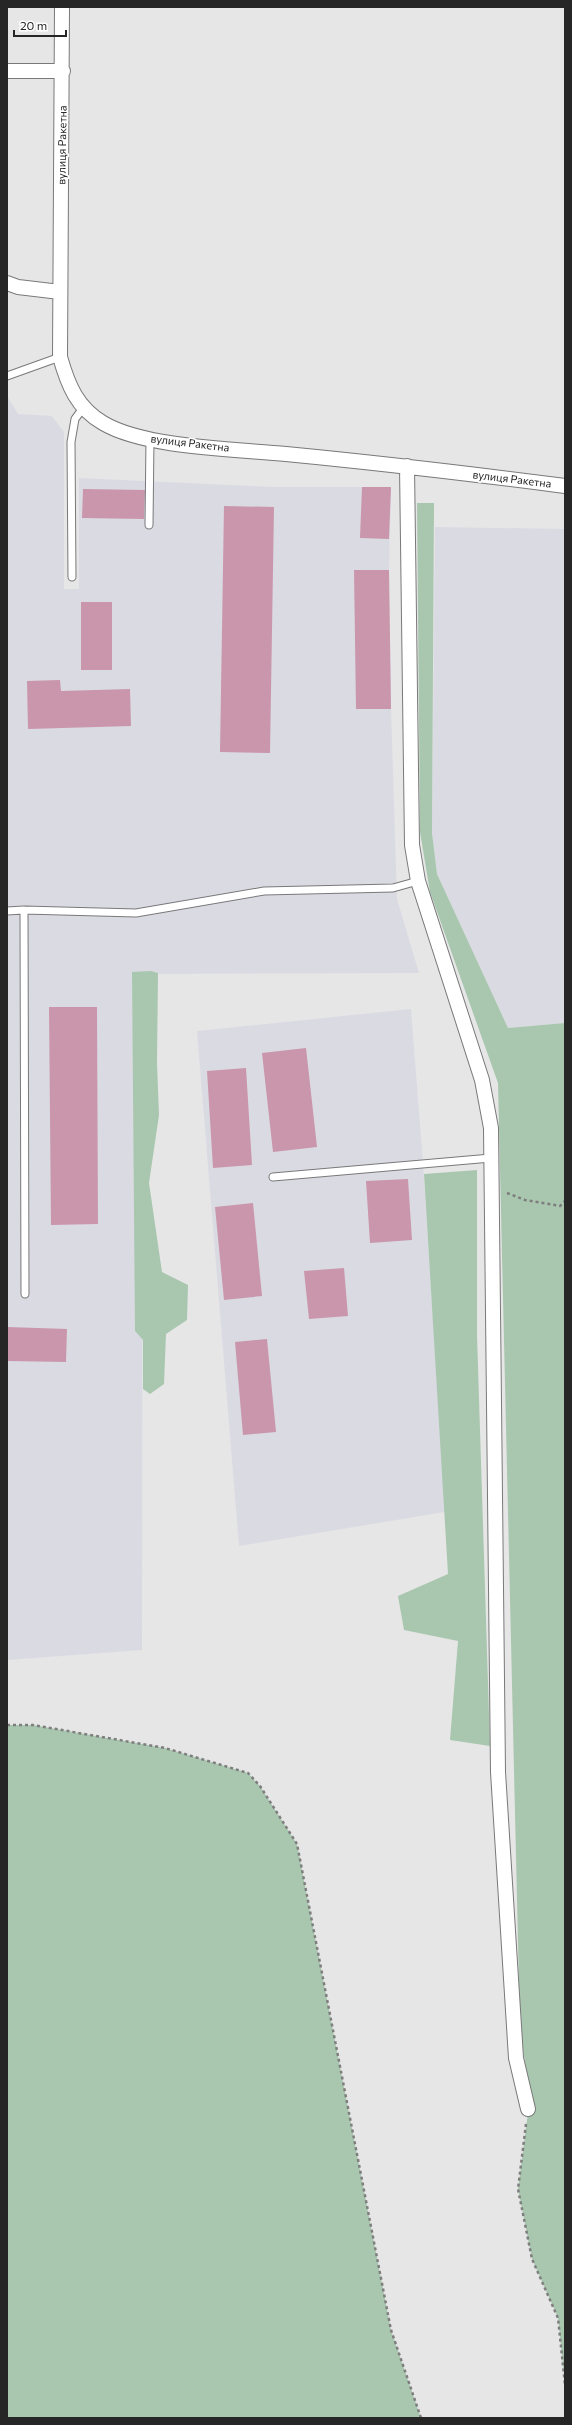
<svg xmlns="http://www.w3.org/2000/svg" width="572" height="2425" font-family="Commissioner,sans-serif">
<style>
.built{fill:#dadae3}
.green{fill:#a9c7af}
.building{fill:#ca96ab}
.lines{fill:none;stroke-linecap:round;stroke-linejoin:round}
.service-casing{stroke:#79797a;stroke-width:9}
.minor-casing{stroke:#79797a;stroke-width:16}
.path{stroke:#7e7e7f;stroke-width:2.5;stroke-dasharray:3 3;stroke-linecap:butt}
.service{stroke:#fff;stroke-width:7}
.minor{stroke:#fff;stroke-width:14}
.labels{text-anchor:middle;stroke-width:3.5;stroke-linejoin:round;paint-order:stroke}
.street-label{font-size:11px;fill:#262627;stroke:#fff}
</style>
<rect width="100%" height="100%" fill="#e6e6e7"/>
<path class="built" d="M7,396L18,414L52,416L64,432V589H79V478L273,487H391L389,570L391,709L397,899L419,973L143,974L142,1650L7,1660Z
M435,527L565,529V1023L508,1028L437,874L432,833Z
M411,1009L423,1163L445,1512L239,1546L197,1031Z"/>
<path class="green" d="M417,503H434L432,833L437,874L508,1028L565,1023V2385L558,2318L532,2259L518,2189L530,2097L520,2028L498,1083L430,892L420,832Z
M151,971L158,973L157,1063L159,1115L149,1183L162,1272L188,1285L187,1320L166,1334L164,1384L150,1394L143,1389V1340L135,1331L132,972Z
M477,1170V1335L490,1746L450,1740L458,1641L404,1630L398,1596L448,1574L424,1174Z
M7,1725H33L165,1748L248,1773L260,1786L297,1844L391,2330L421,2418H7Z"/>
<path class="building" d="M362,487H391L389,539L360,538Z
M83,489L145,490L144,519L82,518Z
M224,506L274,507L270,753L220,752Z
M354,570H389L391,709H356Z
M81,602H112V670H81Z
M60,680L61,691L130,689L131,726L28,729L27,681Z
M49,1007H97L98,1224L51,1225Z
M306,1048L317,1147L273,1152L262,1053Z
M246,1068L252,1165L213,1168L207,1071Z
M408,1179L412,1240L370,1243L366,1181Z
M253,1203L262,1296L224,1300L215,1207Z
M344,1268L348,1316L309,1319L304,1271Z
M7,1327L67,1329L66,1362L7,1361Z
M267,1339L276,1432L243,1435L235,1342Z"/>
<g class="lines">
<defs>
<path id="service" d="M7,376L60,357
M149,525L150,439
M72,577L71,442L75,419L83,408
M7,911L24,910
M273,1177L491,1158
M25,1294L24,910L136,913L264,891L393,888L418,881"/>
<path id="minor" d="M62,7L60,357C68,385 77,408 103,423C145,448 236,449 286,454C379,463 472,474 565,486
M7,71H63
M7,283L18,287L60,292
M407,466L412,845L418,881L482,1080L491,1128L498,1772L516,2058L528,2109"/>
</defs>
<use href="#service" class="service-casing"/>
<use href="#minor" class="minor-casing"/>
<path class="path" d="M507,1193L525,1200L560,1206L565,1201
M7,1725H33L165,1748L248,1773L260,1786L297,1844L391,2330L421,2418
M526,2124L518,2189L532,2259L558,2318L565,2385"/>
<use href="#service" class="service"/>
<use href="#minor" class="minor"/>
</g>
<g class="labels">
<g class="street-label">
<text transform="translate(62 145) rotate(-89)" y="4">вулиця Ракетна</text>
<text transform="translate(190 443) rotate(7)" y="4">вулиця Ракетна</text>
<text transform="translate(512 479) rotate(7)" y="4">вулиця Ракетна</text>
</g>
</g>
<rect width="572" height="2425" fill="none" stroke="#262627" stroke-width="16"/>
<path d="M14 30v6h52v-6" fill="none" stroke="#262627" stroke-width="2"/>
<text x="20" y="30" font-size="12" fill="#262627" stroke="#ffffff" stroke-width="3" paint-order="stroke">20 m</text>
</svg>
